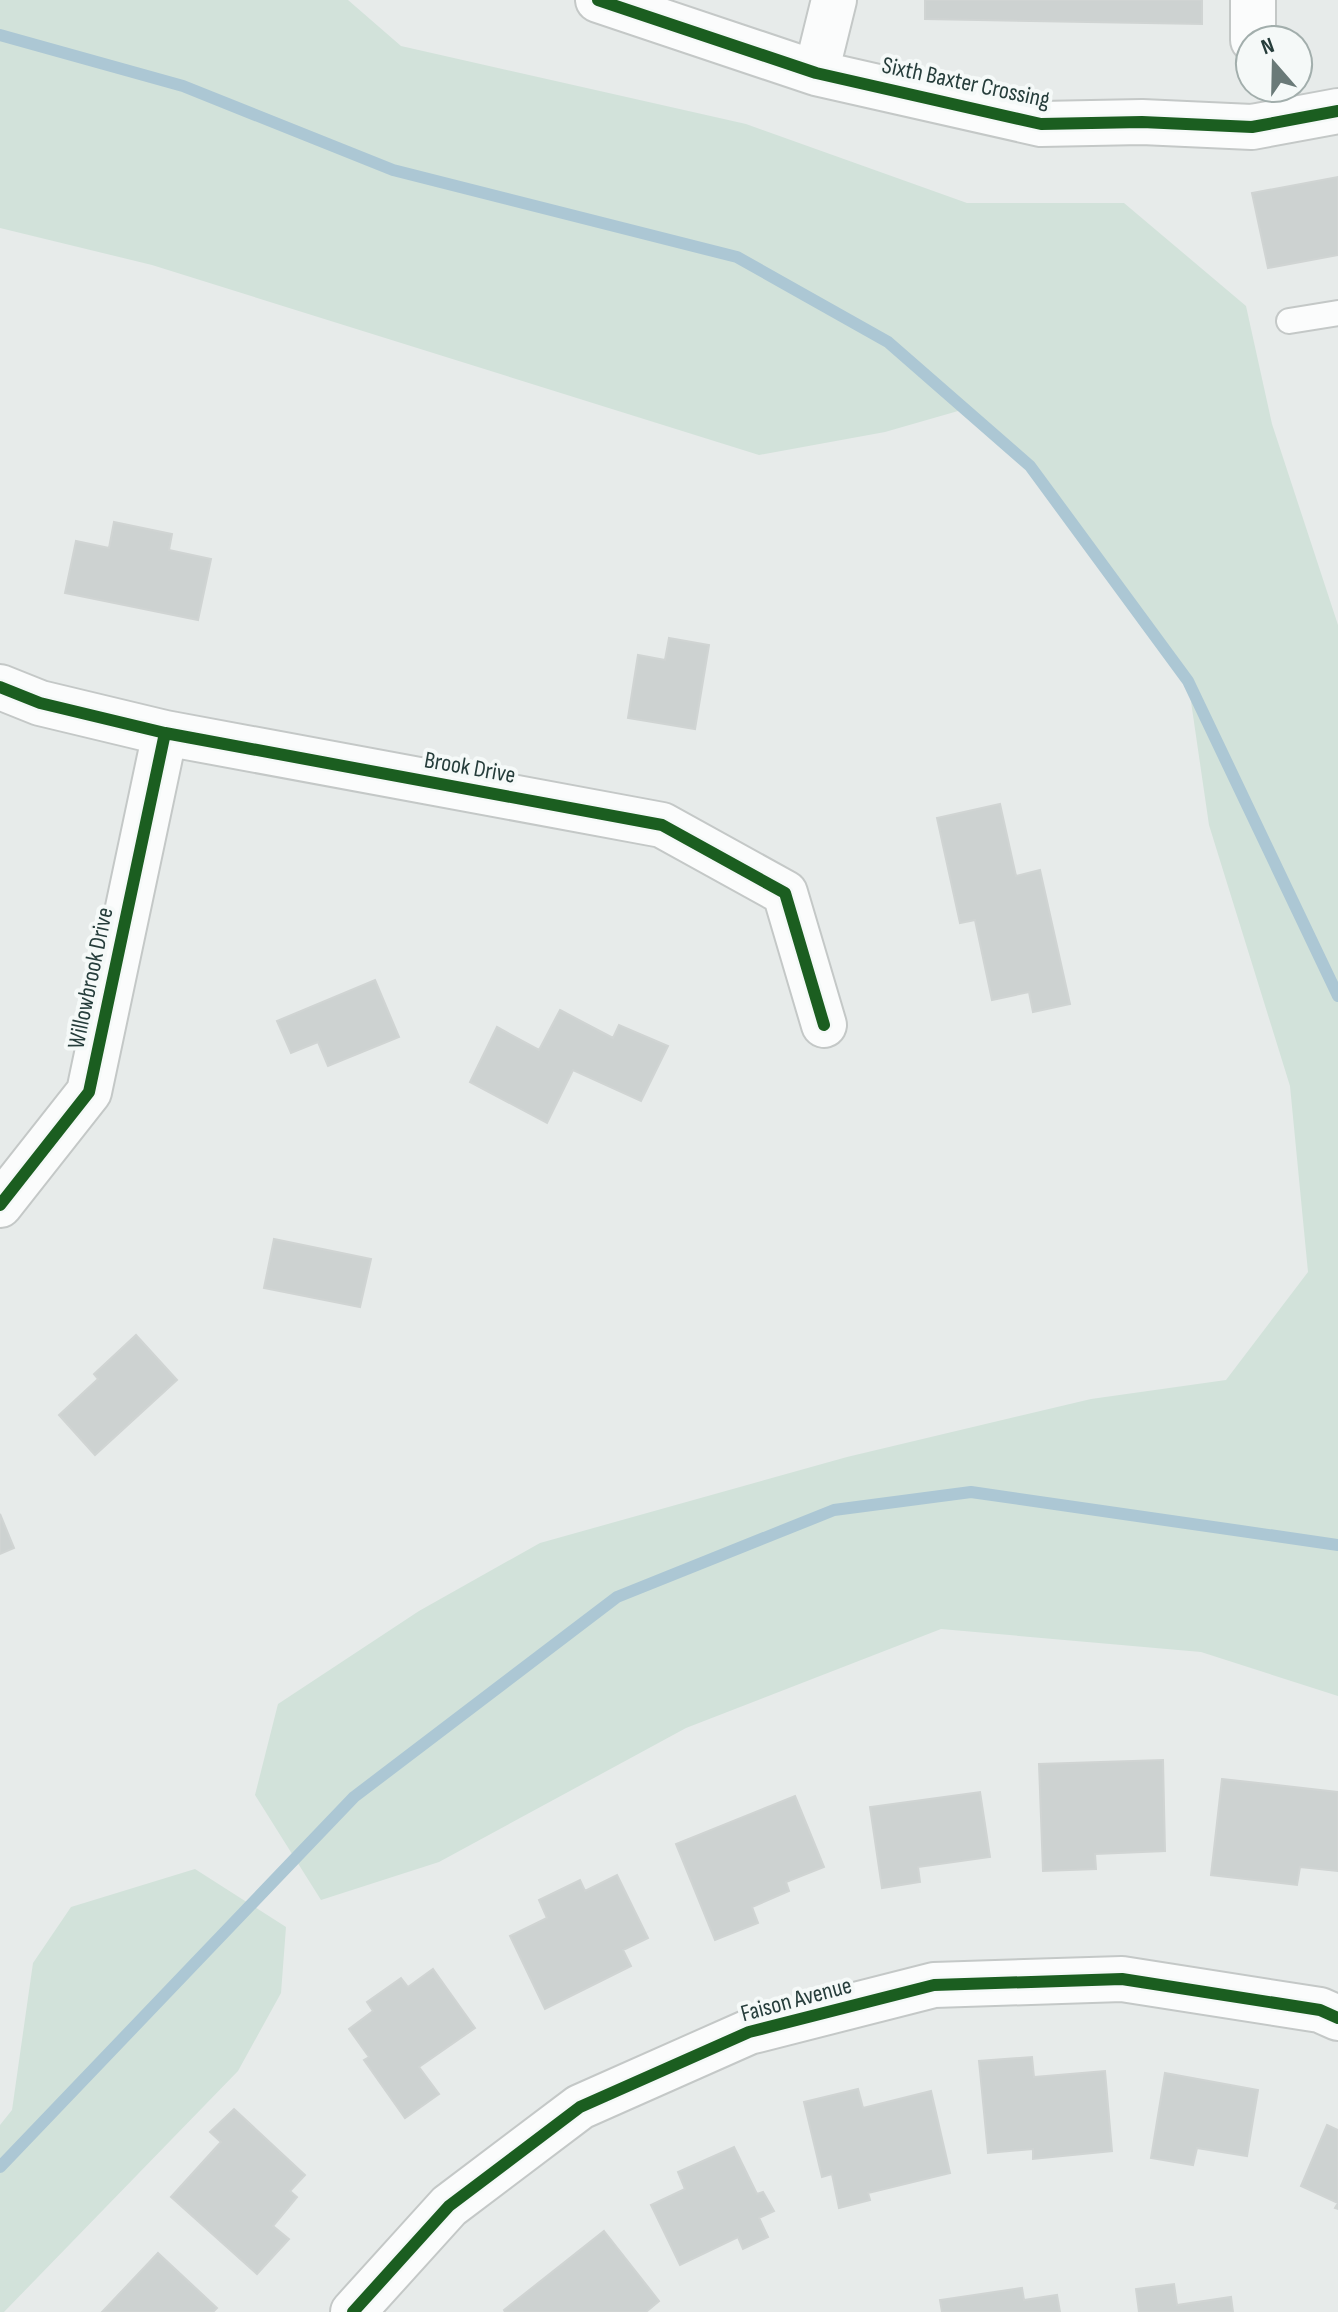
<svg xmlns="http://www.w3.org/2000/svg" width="1338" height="2312" font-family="'Sofia Sans Condensed',sans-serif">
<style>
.green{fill:#d2e2da}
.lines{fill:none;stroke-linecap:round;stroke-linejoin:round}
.stream{stroke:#acc7d4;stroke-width:12}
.building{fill:#cdd2d1;stroke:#d0d4d3;stroke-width:2}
.service-casing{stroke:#c4c8c7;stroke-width:28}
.minor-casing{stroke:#c4c8c7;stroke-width:48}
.service{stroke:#fbfcfc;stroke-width:24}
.minor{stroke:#fbfcfc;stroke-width:44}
.cycleway-casing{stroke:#f5f9f8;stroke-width:17}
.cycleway{stroke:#1b5e20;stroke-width:12}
.labels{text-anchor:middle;stroke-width:8;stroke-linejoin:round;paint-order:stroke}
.street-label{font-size:24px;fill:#263d3b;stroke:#f5f9f8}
</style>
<rect width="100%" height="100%" fill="#e7ebea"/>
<path class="green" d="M0,0H348L401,46L746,124L967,203H1124L1246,306L1272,424L1338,625V1696L1201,1652L941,1629L686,1728L439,1862L321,1900L255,1795L278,1704L419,1611L540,1543L847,1457L1091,1399L1226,1380L1308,1272L1290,1086L1209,825L1188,681L1030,466L965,409L885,432L759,455L152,265L0,228Z
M195,1869L286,1927L281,1993L238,2071L4,2312H0V2125L12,2110L33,1963L71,1907Z"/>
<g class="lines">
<path class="stream" d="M0,35L183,86L393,170L737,257L888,342L1030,466L1188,681L1338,996
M0,2167L354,1797L617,1597L834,1510L971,1492L1338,1545"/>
</g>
<path class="building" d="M925,0H1202V24L925,19Z
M1338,177V255L1268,268L1252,193Z
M114,522L172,534L169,550L211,559L198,620L65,593L76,541L109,548Z
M669,638L709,645L695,729L628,718L638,655L665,660Z
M1000,804L1016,876L1040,870L1070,1004L1033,1012L1029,992L992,1000L975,920L960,923L937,818Z
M375,980L399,1037L328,1066L318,1042L291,1053L277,1021Z
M560,1010L613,1038L619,1025L668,1046L641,1101L573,1070L547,1123L470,1082L497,1027L539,1050Z
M274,1239L371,1259L360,1307L264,1288Z
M136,1335L177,1380L95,1455L59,1415L98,1379L94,1374Z
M0,1514L14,1548L0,1554Z
M1163,1760L1165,1851L1095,1854L1096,1869L1043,1871L1039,1764Z
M1222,1779L1338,1792V1871L1300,1867L1297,1885L1211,1875Z
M980,1792L990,1857L918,1867L920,1882L882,1888L870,1807Z
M795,1796L824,1867L786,1882L789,1891L752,1907L758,1923L715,1940L676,1844Z
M617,1875L648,1938L623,1950L631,1966L545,2009L510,1936L547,1918L539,1900L580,1880L585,1891Z
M433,1969L475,2028L419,2067L439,2094L405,2118L364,2060L369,2057L349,2029L373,2011L367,2002L401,1978L408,1987Z
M1032,2057L1034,2077L1105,2071L1112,2151L1033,2159V2149L988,2153L979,2061Z
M1165,2073L1258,2090L1247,2156L1197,2148L1193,2165L1151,2158Z
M858,2089L863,2108L931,2091L950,2173L868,2193L870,2200L839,2208L832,2174L822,2177L804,2102Z
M234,2109L305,2175L290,2191L297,2197L273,2226L289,2239L257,2274L171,2197L221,2142L210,2132Z
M1327,2125L1338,2130V2209L1335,2208L1338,2203L1301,2186Z
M734,2147L757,2194L763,2192L774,2211L759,2218L768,2237L743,2249L738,2237L680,2265L651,2205L685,2189L678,2172Z
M604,2231L659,2301L646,2312H505L504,2310Z
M158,2253L217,2308L213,2312H102Z
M1174,2284L1177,2305L1231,2297L1233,2312H1139L1136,2289Z
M1022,2288L1024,2300L1057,2295L1060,2312H942L940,2300Z"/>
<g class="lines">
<defs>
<path id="service" d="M1289,321L1338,313"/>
<path id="minor" d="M598,0L816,73L1041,124L1142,122L1252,127L1338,111
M1253,40V0
M816,73L834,0
M0,687L40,703L165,733L662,825L785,893L824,1025
M0,1205L89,1092L165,733
M353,2312L449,2206L580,2107L749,2032L934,1985L1122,1979L1320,2010L1338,2018"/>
</defs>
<use href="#service" class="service-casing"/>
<use href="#minor" class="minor-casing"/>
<use href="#service" class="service"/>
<use href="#minor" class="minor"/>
<defs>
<path id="cycleway" d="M598,0L816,73L1041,124L1142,122L1252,127L1338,111
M0,687L40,703L165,733L662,825L785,893L824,1025
M0,1205L89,1092L165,733
M353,2312L449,2206L580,2107L749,2032L934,1985L1122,1979L1320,2010L1338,2018"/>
</defs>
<use href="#cycleway" class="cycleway-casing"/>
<use href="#cycleway" class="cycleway"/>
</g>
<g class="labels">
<g class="street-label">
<text transform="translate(966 82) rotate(12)" y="8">Sixth Baxter Crossing</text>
<text transform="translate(470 767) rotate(10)" y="8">Brook Drive</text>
<text transform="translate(90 978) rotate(-78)" y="8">Willowbrook Drive</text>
<text transform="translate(796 1999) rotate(-15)" y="8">Faison Avenue</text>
</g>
</g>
<g transform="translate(1274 64) rotate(340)"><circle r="38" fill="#f5f9f8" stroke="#a2aeac" stroke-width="2"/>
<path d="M0-6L14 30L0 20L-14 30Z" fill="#6a7a78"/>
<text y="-12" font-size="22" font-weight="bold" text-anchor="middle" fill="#263d3b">N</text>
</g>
</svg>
